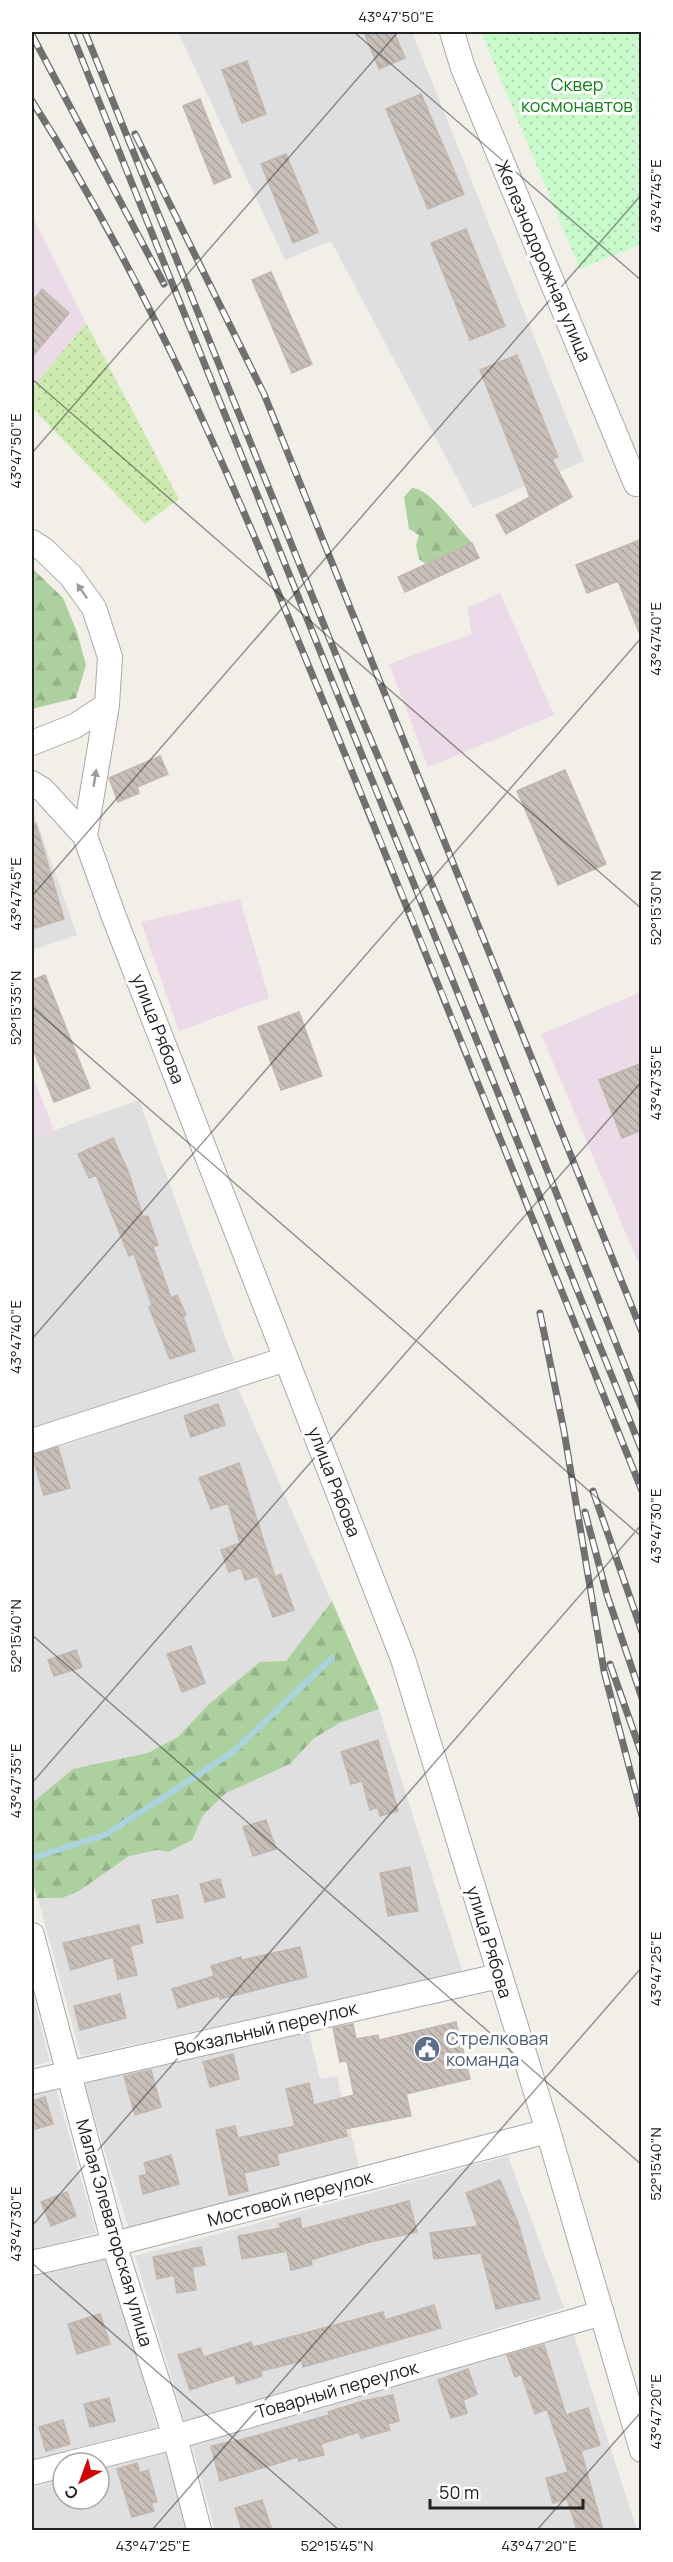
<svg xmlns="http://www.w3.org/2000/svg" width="673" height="2562" font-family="Manrope,sans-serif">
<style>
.residential{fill:#e0dfdf}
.industrial{fill:#ebdbe8}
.forest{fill:url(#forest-firs)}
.park{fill:url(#park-dots)}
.garden{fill:url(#garden-dots)}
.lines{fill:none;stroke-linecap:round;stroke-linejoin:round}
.stream{stroke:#aad3df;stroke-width:6}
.building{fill:url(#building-back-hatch);stroke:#c4b6ab;stroke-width:1.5}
.minor-casing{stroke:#a9a9a9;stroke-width:26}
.minor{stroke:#fff;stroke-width:24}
.rail-casing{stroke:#707070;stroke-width:7}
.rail{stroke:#fff;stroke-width:4.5;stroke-dasharray:14;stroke-linecap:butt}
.oneway{fill:#9c9c9c}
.ticks{fill:none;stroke:#222;stroke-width:1.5;stroke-opacity:0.45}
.labels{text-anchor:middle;stroke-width:6;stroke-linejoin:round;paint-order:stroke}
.park-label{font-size:18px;fill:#0c8416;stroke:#fff}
.street-label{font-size:18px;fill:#222;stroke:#fff}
.service-label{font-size:18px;fill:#4e5e75;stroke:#fff;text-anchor:start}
.neatline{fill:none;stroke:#222;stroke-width:2}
.ticks-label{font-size:15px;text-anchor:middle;fill:#222}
</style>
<defs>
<pattern id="forest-firs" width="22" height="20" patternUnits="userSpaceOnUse" patternTransform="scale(1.5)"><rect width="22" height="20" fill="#add19e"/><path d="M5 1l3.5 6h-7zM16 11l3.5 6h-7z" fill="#95b388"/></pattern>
<pattern id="park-dots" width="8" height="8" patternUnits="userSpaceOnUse" patternTransform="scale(1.5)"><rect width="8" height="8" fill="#c8facc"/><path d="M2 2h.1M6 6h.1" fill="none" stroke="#acd6af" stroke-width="1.8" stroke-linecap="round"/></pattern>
<pattern id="garden-dots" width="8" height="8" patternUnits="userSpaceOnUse" patternTransform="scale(1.5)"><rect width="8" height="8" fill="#cdebb0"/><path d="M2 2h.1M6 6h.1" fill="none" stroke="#b0c997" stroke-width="1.8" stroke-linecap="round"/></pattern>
<pattern id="building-back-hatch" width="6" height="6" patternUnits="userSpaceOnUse" patternTransform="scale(1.5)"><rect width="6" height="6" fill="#c7bfb8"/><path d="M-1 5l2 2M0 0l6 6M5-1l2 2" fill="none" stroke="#aba49e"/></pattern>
</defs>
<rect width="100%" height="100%" fill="#f2efe9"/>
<path class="residential" d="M178,32H412L584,461L473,508L331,241L285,260Z
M32,808L77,935L32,950Z
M139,1100L234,1361L32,1430V1138Z
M237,1386L379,1709L463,1973L81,2056L32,1877V1456Z
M32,1991L50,2062L32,2066Z
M308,2029L320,2079L337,2076L360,2171L129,2230L84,2083Z
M55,2084L96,2233L32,2250V2090Z
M508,2156L564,2308L185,2423L135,2256Z
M110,2258L158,2431L32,2462V2277Z
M572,2329L637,2530H215L191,2442Z
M165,2450L186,2530H32V2488L63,2479V2499H99V2469Z"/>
<path class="industrial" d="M32,216L86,323L32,388Z
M500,593L554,715L428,767L389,664L472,634L467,608Z
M240,899L269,998L179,1031L141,922Z
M641,992V1269L541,1034Z
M32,1073L54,1131L32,1138Z"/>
<path class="forest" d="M412,488C431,489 458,529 472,543L426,564L419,559L416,545L419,535L409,529L404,497Z
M32,568L63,598L77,632L86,665L76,698L32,709Z
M332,1601L379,1709L339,1723L313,1739L290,1764L226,1793L203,1815L192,1840L168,1852L157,1850L129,1856L79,1891L62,1898H37L32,1877V1803L73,1769L148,1753L178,1737L208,1705L260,1662L286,1661Z"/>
<path class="park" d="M481,32H641V244L580,269Z"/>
<path class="garden" d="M86,323L179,499L145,524L32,408V388Z"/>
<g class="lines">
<path class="stream" d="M32,1858L105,1835L233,1752L332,1658"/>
</g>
<path class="building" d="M364,32H394L405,58L379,69Z
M247,61L266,114L242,123L222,70Z
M421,94L464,194L428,209L386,109Z
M200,99L231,177L214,184L183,106Z
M286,154L318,232L293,243L261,164Z
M466,229L505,326L470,340L431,243Z
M271,272L312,364L292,373L252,280Z
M42,289L69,313L32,357V302Z
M517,355L558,457L552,459L572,497L506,534L496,515L530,497L480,370Z
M642,539V637H641L618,581L587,593L576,565Z
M472,543L479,558L405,592L398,577Z
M160,756L168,774L137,787L139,793L118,802L109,778Z
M565,770L606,864L558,885L517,791Z
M32,824H36L64,919L32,929Z
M45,975L90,1088L54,1102L32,1046V980Z
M299,1012L322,1076L281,1090L258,1027Z
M642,1063V1130L622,1138L599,1080Z
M113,1138L128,1171L143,1217L148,1216L158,1245L153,1247L171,1298L177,1295L186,1315L183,1316L195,1351L170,1359L149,1307L152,1305L134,1254L129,1256L96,1175L89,1178L78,1154Z
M218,1404L225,1425L191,1437L184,1416Z
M58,1447L70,1488L44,1495L32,1455Z
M239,1463L275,1577L281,1574L294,1610L273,1617L258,1576L245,1580L241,1568L229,1572L221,1550L240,1543L228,1503L211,1509L199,1478Z
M191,1646L205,1683L182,1692L167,1654Z
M76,1650L82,1667L54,1676L48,1660Z
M378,1740L398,1811L380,1816L378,1807L370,1810L362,1781L351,1784L341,1752Z
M266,1820L276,1849L253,1856L243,1827Z
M410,1867L418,1911L388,1916L380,1873Z
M220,1879L225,1897L205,1902L200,1884Z
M178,1895L183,1918L157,1923L152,1900Z
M139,1925L143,1943L130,1946L137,1975L118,1979L113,1957L71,1970L63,1943Z
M300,1947L307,1977L220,1999L219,1996L178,2008L172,1989L214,1976L211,1966L241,1957L242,1960Z
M120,1994L126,2018L80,2030L74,2006Z
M456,2022L470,2079L406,2094L411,2116L345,2129L347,2136L277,2154L279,2165L244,2173L248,2191L229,2195L216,2130L235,2126L238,2138L295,2126L286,2089L309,2083L314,2105L354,2095L347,2061L340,2062L333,2028L353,2024L356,2039L378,2035L379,2040Z
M233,2054L239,2079L210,2087L203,2062Z
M151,2070L161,2107L135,2115L124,2076Z
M45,2097L53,2124L32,2130V2101Z
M171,2155L179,2184L143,2194L139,2176L147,2174L144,2163Z
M500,2180L518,2223L540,2299L496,2309L481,2253L434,2259L430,2233L478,2226L466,2193Z
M67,2192L76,2216L51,2226L41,2202Z
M409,2201L417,2232L370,2242L311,2260L312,2265L291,2270L287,2251L242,2259L238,2236L281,2228L279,2224L300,2218L302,2229Z
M201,2247L205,2265L192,2267L196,2290L177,2293L174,2275L157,2279L153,2257Z
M434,2305L441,2328L303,2367L302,2361L261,2371L262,2376L237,2384L234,2375L190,2390L178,2355L200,2348L204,2357L251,2342L253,2347L383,2312L385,2320Z
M100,2314L110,2344L77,2354L68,2324Z
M544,2345L566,2415L588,2408L600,2445L581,2451L603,2530H577L567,2499L553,2503L546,2478L568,2472L547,2409L535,2414L521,2374L515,2377L507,2355Z
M468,2369L477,2394L463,2400L467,2413L451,2418L438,2380Z
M393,2395L399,2421L388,2424L390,2430L361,2438L359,2432L321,2444L324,2455L299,2461L298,2457L220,2481L211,2446L244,2439L329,2415L328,2412L363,2401Z
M109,2398L115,2421L90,2427L84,2404Z
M63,2420L70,2444L46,2451L39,2427Z
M137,2463L140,2473L148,2470L157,2502L151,2503L154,2511L132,2517L117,2469Z
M262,2500L272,2530H242L235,2508Z"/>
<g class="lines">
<defs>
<path id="minor" d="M452,32L463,68L636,484L642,482
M32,542L43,549L71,576L94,608L110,657L107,705L85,836L114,917L403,1659L548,2131L642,2450
M32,743L75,726L107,705
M32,783L43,790L85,836
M32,1441L286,1359
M32,1935L114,2244L175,2437L199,2530
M32,2082L499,1976
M32,2263L114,2244L548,2131
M71,2463L175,2437L602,2313
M32,2473L63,2465"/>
</defs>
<use href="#minor" class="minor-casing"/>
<use href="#minor" class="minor"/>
<defs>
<path id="rail" d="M71,32L642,1451
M85,32L357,707L461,953L642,1409
M32,35L164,284
M32,101C161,303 251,526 342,747C443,994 542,1243 642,1491
M135,134L264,394L642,1332
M540,1313L564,1431L604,1671L642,1816
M593,1491L642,1632
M585,1512L607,1595L642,1698
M610,1664L642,1755"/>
</defs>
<use href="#rail" class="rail-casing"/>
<use href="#rail" class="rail"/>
</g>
<defs><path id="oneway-solid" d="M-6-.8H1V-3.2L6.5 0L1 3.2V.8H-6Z" transform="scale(1.5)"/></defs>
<g class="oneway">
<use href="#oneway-solid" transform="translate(82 591) rotate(-125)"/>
<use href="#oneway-solid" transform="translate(95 778) rotate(-81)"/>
</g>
<path class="ticks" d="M354,32L642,281M32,379L642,909M32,453L398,32M32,896L642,194M32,1007L642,1537M32,1339L642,637M32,1635L642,2165M32,1783L642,1081M32,2226L642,1524M32,2263L339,2530M152,2530L642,1967M537,2530L642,2411"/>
<defs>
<symbol id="civic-disc" viewBox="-11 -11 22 22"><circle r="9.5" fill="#5c6f8a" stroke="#fff"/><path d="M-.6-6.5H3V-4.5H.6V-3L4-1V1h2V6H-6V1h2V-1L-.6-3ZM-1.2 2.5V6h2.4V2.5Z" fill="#fff"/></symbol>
</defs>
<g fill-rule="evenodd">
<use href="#civic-disc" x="412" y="2034" width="30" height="30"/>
</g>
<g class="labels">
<g class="park-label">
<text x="577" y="91">Сквер<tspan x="577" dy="21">космонавтов</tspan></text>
</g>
<g class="street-label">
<text transform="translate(543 261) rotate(67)" y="6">Железнодорожная улица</text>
<text transform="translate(158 1029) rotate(69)" y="6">улица Рябова</text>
<text transform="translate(334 1482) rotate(69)" y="6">улица Рябова</text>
<text transform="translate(489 1942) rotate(73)" y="6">улица Рябова</text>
<text transform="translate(266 2029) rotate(-13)" y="6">Вокзальный переулок</text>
<text transform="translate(290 2199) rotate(-15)" y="6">Мостовой переулок</text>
<text transform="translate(114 2233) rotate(74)" y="6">Малая Элеваторская улица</text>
<text transform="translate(337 2390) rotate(-16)" y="6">Товарный переулок</text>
</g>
<g class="service-label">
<text x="446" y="2045">Стрелковая<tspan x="446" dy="21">команда</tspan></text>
</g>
</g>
<rect width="673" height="2562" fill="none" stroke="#ffffff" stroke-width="66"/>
<g transform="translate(81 2481) rotate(221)"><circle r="28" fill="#ffffff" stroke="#a7a7a7" stroke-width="1.5"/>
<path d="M0-4.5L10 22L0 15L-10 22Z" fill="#d40000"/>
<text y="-9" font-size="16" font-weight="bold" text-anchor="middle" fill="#222222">С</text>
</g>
<path d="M430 2499v9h153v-9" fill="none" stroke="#222222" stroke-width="3"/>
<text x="439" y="2499" font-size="18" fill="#222222" stroke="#ffffff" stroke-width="4.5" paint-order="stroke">50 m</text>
<rect x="33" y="33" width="607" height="2496" class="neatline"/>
<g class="ticks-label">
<text x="396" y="22">43°47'50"E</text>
<text transform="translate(656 196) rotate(-90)" y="5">43°47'45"E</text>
<text transform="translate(16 451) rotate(-90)" y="5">43°47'50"E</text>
<text transform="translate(656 639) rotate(-90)" y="5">43°47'40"E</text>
<text transform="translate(16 894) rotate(-90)" y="5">43°47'45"E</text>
<text transform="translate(656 908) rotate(-90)" y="5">52°15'30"N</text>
<text transform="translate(16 1008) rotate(-90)" y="5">52°15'35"N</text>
<text transform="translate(656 1083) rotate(-90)" y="5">43°47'35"E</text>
<text transform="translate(16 1337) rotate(-90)" y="5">43°47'40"E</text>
<text transform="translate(656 1526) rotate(-90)" y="5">43°47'30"E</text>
<text transform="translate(16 1636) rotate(-90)" y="5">52°15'40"N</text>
<text transform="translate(16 1781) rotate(-90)" y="5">43°47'35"E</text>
<text transform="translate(656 1969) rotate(-90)" y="5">43°47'25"E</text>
<text transform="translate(656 2164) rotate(-90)" y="5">52°15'40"N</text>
<text transform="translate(16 2224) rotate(-90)" y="5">43°47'30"E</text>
<text transform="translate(656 2412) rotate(-90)" y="5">43°47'20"E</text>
<text x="153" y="2551">43°47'25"E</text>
<text x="337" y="2551">52°15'45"N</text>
<text x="539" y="2551">43°47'20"E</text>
</g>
</svg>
